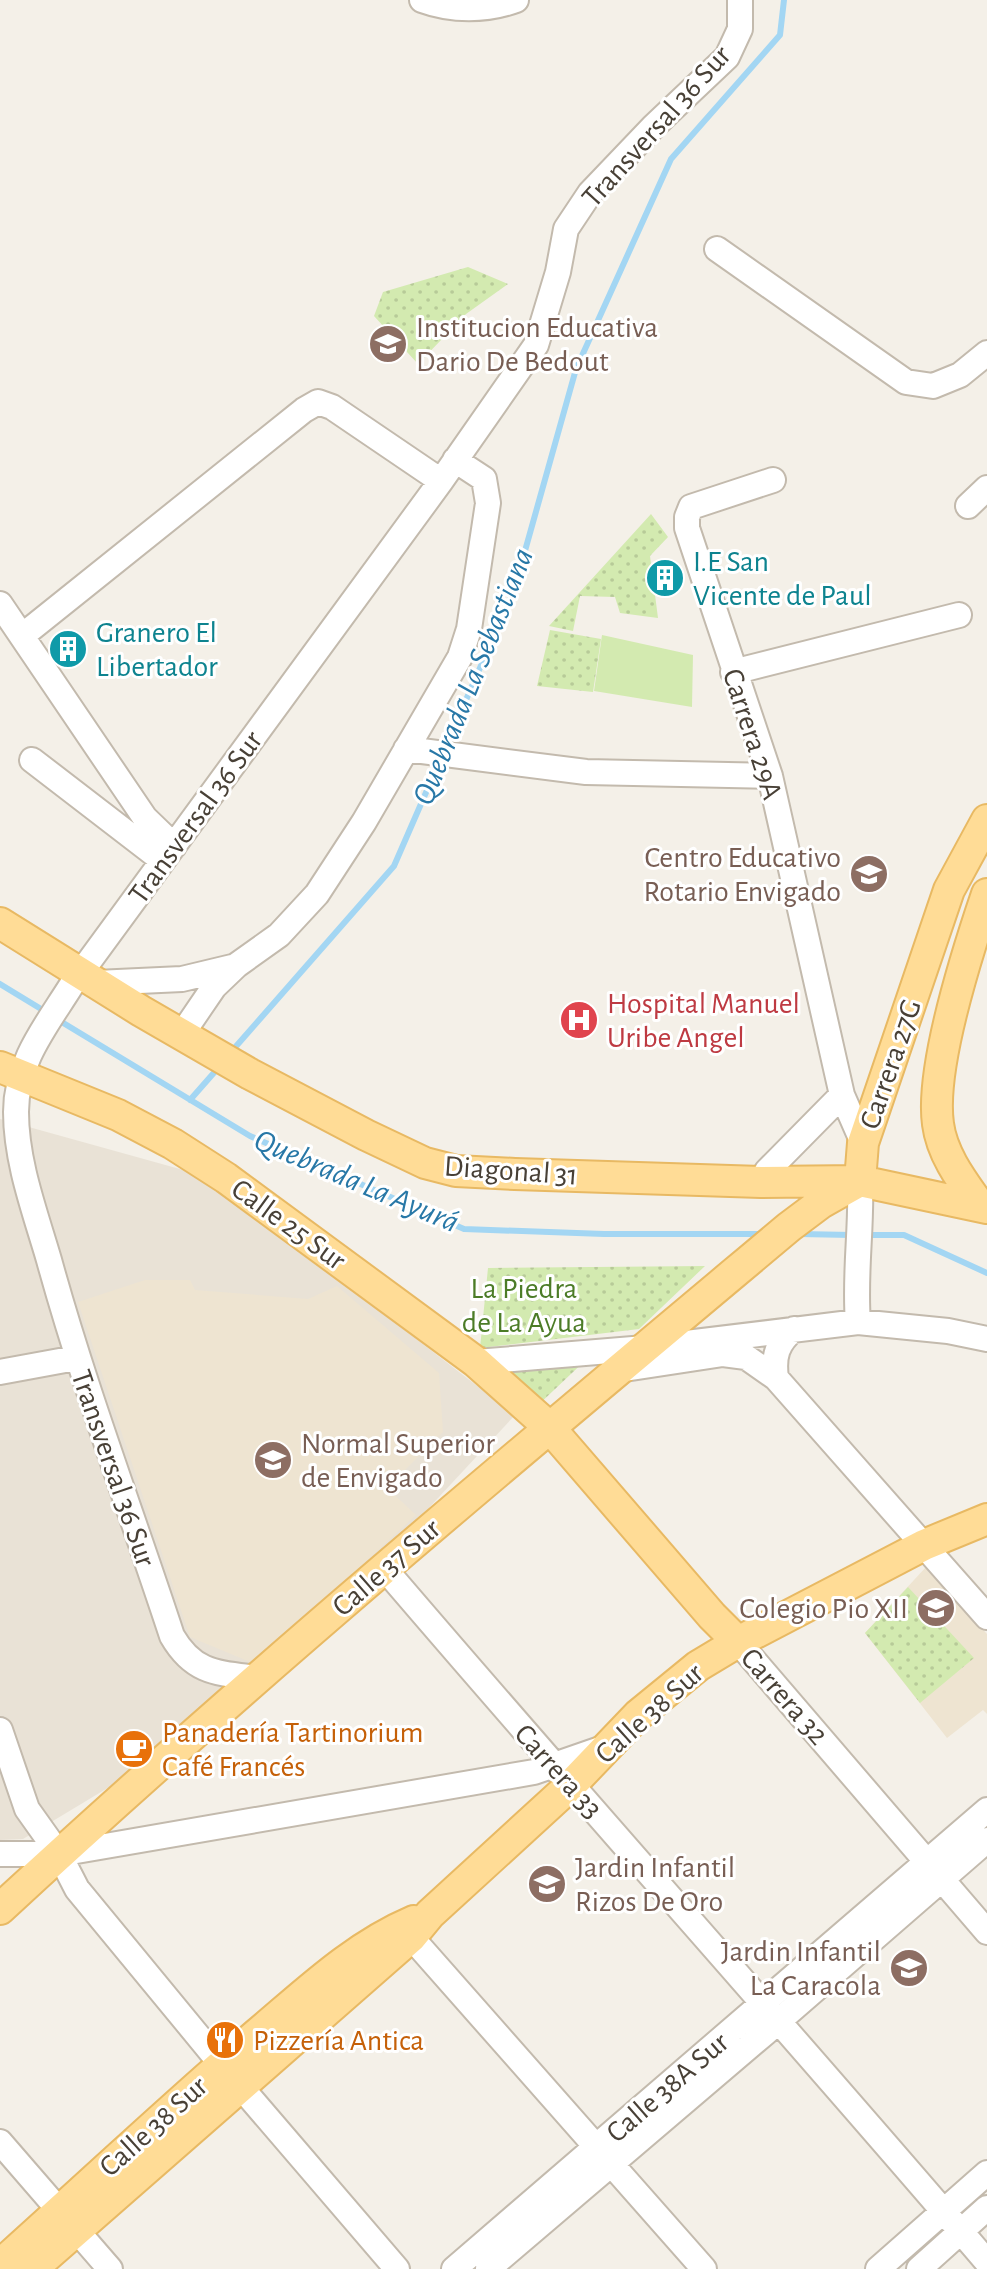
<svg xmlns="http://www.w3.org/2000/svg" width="987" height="2269" font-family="'Alegreya Sans',sans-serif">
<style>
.residential{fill:#e9e2d6}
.education{fill:#eee4d1}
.grass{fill:url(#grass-dots)}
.garden{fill:#d3eab0}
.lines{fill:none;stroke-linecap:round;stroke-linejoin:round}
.stream{stroke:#a3d6f3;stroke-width:6}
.minor-casing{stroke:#c3baad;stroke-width:28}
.major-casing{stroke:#e8b963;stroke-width:34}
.minor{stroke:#fff;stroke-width:24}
.major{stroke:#ffdc96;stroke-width:30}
.labels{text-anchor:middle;stroke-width:6;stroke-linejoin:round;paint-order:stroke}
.street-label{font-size:30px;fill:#484036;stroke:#fff}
.education-label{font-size:30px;fill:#785e54;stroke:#fff;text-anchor:start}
.culture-label{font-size:30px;fill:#0d838f;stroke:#fff;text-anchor:start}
.health-label{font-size:30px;fill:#be3a42;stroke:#fff;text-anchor:start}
.park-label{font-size:30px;fill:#4c7c27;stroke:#fff}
.food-label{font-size:30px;fill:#c56008;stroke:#fff;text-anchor:start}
.water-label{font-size:32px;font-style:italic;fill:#2878a7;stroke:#fff}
</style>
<defs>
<pattern id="grass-dots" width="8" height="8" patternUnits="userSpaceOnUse" patternTransform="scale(2)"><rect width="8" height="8" fill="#d3eab0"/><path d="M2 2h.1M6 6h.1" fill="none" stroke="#b7ca98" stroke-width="1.8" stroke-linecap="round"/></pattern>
</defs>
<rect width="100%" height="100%" fill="#f4f0e8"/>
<path class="residential" d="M0,1119L205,1176L515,1415L247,1704L23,1839L0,1840Z"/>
<path class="education" d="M145,1280H190L195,1290L308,1299L337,1286L439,1373L443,1432L387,1488L416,1515L255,1664L190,1637L78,1302Z
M926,1567L987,1634V1714L983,1710L947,1738L865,1633Z"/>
<path class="grass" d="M468,267L508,284L466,314L418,364L374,316L383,292Z
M651,514L668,537L650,556L658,618L620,613L615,597L580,596L573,631L549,626Z
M550,630L601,639L593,692L537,686Z
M705,1266L639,1329L480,1348L488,1268Z
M591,1355L535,1408L494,1363Z
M908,1587L974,1658L920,1703L865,1633Z"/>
<path class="garden" d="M602,635L693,655L692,707L594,691Z"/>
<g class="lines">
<path class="stream" d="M445,748L514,590L576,369L671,159L780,35L784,0
M0,984L46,1012
M55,1018L250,1136L464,1229L604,1234H764
M231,1052L394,866L441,758
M190,1100L219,1067
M799,1234L852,1235
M867,1235H904L987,1273"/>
<defs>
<path id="minor" d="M422,0C452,11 486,11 516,0
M717,249L906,382L933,386L960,375L987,353
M773,480L691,507L687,517V528L770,776L842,1095L863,1143
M968,506L987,488
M0,604L145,818L174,846
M22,636L304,410L318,402L332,407L441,481
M733,672L959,615
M406,749L586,772L770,776
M32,760L162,860
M96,983L182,979L232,967
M182,1034L214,987L237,965L279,935L317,894L364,822L460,657L469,629L488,503L484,479L455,460
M761,1182L767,1171L842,1095
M858,1322C854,1275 862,1228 860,1181
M794,1329C777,1343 773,1356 776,1378L987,1617
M476,1362L645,1348L858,1322L948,1331L987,1339
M618,1370L723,1354L746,1357L776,1378
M0,1372L76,1358
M384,1568C583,1801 788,2029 987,2262
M738,1642L987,1932
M258,1678C218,1673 194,1674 172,1636C131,1511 84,1387 49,1260C35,1212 16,1162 16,1112C16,1062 46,1026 71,986L441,481L536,345L558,272L566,229L590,193L653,127L727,57L740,29V0
M0,1730L27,1809L59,1854L77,1889L222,2065L397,2269
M0,1854H59L534,1772L606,1747
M411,1937L704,2269
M0,2142L110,2269
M454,2269L987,1810
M488,2269L765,2033L987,1840
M878,2269L987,2173
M919,2269L987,2208"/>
<path id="major" d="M0,923L141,1011L250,1074L366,1135L425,1163L456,1171L515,1174L761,1182L860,1181L987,1208
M0,1067L118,1115L173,1144L226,1178L476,1362L549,1427L712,1616L738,1642
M860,1181L863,1143L949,890L987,820
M980,1206C963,1182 942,1155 938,1124C930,1067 968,950 987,894
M0,1909C255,1673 523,1450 789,1227L821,1203L860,1181
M0,2265C86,2188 170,2109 257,2034C307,1992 353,1947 414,1921
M32,2269L411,1937L430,1914L571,1785L638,1715L698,1666L738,1642L924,1545L987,1519"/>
</defs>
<use href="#minor" class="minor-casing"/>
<use href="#major" class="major-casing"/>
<use href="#minor" class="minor"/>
<use href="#major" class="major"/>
</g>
<defs>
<symbol id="school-disc" viewBox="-11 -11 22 22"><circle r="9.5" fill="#8d6e63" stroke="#fff"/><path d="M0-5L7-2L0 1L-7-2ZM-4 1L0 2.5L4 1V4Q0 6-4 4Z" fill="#fff"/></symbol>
<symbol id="building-disc" viewBox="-11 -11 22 22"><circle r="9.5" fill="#0f9aa8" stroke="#fff"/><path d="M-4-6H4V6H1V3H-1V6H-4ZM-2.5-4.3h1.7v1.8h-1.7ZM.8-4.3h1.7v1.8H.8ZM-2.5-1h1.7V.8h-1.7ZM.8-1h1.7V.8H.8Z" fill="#fff"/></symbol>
<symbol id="hospital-disc" viewBox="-11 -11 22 22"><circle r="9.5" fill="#e0444e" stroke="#fff"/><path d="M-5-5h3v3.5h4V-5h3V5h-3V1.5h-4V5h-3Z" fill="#fff"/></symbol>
<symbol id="cafe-disc" viewBox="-11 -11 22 22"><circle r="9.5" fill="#e8710a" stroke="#fff"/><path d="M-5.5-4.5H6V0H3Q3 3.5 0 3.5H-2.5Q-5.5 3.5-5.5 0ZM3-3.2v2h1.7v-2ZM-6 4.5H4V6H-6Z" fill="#fff"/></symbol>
<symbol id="restaurant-disc" viewBox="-11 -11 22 22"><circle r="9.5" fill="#e8710a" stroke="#fff"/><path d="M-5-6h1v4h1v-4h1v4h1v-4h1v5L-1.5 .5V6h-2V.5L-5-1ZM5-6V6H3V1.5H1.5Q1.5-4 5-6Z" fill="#fff"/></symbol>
</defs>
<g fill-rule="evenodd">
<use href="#school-disc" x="366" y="322" width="44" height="44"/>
<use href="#building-disc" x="643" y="556" width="44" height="44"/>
<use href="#building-disc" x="46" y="627" width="44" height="44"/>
<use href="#school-disc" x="847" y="852" width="44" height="44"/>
<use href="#hospital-disc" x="557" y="998" width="44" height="44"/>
<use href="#school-disc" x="251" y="1438" width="44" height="44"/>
<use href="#school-disc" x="914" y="1586" width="44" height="44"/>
<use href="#cafe-disc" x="112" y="1727" width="44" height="44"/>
<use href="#school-disc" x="525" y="1862" width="44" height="44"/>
<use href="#school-disc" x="887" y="1946" width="44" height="44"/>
<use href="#restaurant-disc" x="203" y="2018" width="44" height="44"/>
</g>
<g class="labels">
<g class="street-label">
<text transform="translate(656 126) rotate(-48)" y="10">Transversal 36 Sur</text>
<text transform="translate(753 734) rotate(72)" y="10">Carrera 29A</text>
<text transform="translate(195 817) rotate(-54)" y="10">Transversal 36 Sur</text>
<text transform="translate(890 1064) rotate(-71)" y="10">Carrera 27G</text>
<text transform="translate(511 1170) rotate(4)" y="10">Diagonal 31</text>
<text transform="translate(289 1224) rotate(36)" y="10">Calle 25 Sur</text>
<text transform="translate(114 1468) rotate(71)" y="10">Transversal 36 Sur</text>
<text transform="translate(386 1567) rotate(-41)" y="10">Calle 37 Sur</text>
<text transform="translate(785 1696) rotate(49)" y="10">Carrera 32</text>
<text transform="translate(649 1713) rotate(-42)" y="10">Calle 38 Sur</text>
<text transform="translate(559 1771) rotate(48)" y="10">Carrera 33</text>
<text transform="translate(667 2087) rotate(-41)" y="10">Calle 38A Sur</text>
<text transform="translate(153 2126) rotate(-42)" y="10">Calle 38 Sur</text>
</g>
<g class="education-label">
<text x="416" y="337">Institucion Educativa<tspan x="416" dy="34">Dario De Bedout</tspan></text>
<text x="841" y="867" text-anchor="end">Centro Educativo<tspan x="841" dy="34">Rotario Envigado</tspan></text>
<text x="301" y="1453">Normal Superior<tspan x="301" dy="34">de Envigado</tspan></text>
<text x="908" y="1618" text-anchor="end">Colegio Pio XII</text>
<text x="575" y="1877">Jardin Infantil<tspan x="575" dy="34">Rizos De Oro</tspan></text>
<text x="881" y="1961" text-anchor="end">Jardin Infantil<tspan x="881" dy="34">La Caracola</tspan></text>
</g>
<g class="culture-label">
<text x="693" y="571">I.E San<tspan x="693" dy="34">Vicente de Paul</tspan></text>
<text x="96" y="642">Granero El<tspan x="96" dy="34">Libertador</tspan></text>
</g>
<g class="health-label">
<text x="607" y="1013">Hospital Manuel<tspan x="607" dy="34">Uribe Angel</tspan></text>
</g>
<g class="park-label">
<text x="524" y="1298">La Piedra<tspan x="524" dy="34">de La Ayua</tspan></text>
</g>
<g class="food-label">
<text x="162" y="1742">Panadería Tartinorium<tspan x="162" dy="34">Café Francés</tspan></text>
<text x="253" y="2050">Pizzería Antica</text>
</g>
<g class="water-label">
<text transform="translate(472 676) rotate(-68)" y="11">Quebrada La Sebastiana</text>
<text transform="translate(357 1180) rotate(23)" y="11">Quebrada La Ayurá</text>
</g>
</g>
</svg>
